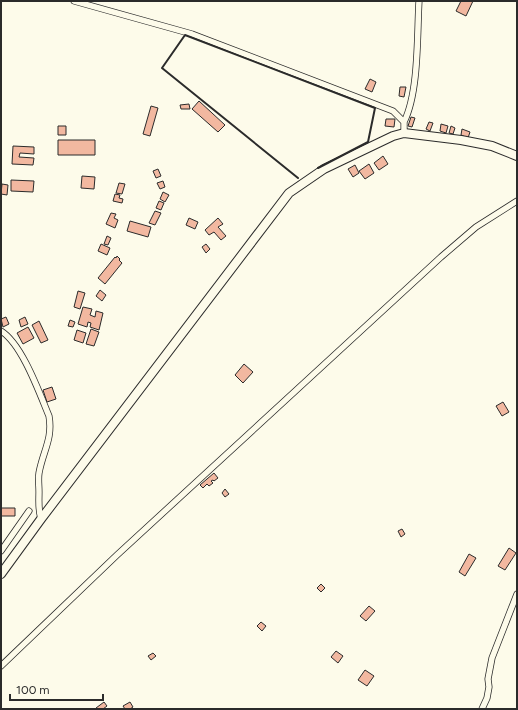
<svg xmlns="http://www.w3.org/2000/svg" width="518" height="710" font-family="Figtree,sans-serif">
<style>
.building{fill:#f2b8a0;stroke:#2b2b2b}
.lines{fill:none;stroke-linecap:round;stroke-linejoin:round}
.street-casing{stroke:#2b2b2b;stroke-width:7}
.secondary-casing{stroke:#2b2b2b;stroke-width:10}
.street{stroke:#fdfbea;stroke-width:5.5}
.secondary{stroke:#fdfbea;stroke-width:8}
.wall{stroke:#2b2b2b;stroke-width:2}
</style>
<rect width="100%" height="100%" fill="#fdfbea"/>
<path class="building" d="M461,1H473L466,16L456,11Z
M370,79L376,82L372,92L365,89Z
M400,87H406L404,97L399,96Z
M199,101L225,125L218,132L192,109Z
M189,104L190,109H181L180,105Z
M151,106L158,108L150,136L143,134Z
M411,117L415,118L412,127L408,126Z
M386,119H395L394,127L385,126Z
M429,122L433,123L430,131L426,129Z
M441,124L448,126L446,133L440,131Z
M58,126H66V135H58Z
M451,126L455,128L453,134L449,133Z
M462,129L470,132L468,138L461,135Z
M58,140H95V155H58Z
M13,146L34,147V154L20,153L19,157L34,158L33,165L12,164Z
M383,156L388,164L379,170L374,163Z
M369,164L374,173L365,179L359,171Z
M355,165L359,173L353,177L348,169Z
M158,169L161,176L156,178L153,171Z
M82,176L95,177L94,189L81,188Z
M11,180L34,181L33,192L11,191Z
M163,181L165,187L160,189L157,183Z
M119,183L125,184L122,194L116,193Z
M2,184L8,185L7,195L1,194Z
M163,192L169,195L165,202L160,199Z
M115,194L120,195L119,198L123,199L122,203L113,201Z
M159,201L164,203L161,210L156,208Z
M155,211L161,213L155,225L149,223Z
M111,213L116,214L114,218L118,220L115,228L106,224Z
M189,218L198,222L195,229L186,225Z
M218,218L223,224L218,227L226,236L221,240L214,232L209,235L205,230Z
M130,221L151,227L148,237L127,231Z
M107,236L111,238L108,245L104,244Z
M101,244L110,248L107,255L98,251Z
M206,244L210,249L206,253L202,247Z
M117,256L120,259L119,260L122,263L105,284L98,278L115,257L116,258Z
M100,290L106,295L102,301L96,296Z
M78,291L85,293L80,309L74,307Z
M83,307L92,309L90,315L95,317L96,311L103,313L99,330L90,327L91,323L88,322L87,327L78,324Z
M6,317L9,324L3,327L1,319Z
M25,317L28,324L21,327L19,320Z
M70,320L75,322L73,327L68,326Z
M39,321L48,340L41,343L32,325Z
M28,327L34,338L23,344L17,333Z
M91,329L99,332L94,346L86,344Z
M77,330L86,333L83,343L74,340Z
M244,364L253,372L243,383L235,375Z
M52,387L56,399L47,402L43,390Z
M503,402L509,412L502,416L496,406Z
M214,473L218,478L214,481L213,480L211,481L213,483L209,486L207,484L203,488L200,485Z
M225,489L229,494L225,497L222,493Z
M1,508H15V516H1Z
M402,529L405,534L401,537L398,531Z
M509,548L516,553L505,570L498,566Z
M469,554L476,558L465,576L459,572Z
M321,584L325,588L321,592L317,588Z
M369,606L375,611L366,621L360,616Z
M261,622L266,626L262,631L257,626Z
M336,651L343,656L338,663L331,657Z
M153,653L156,656L151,660L148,656Z
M365,670L374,676L367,686L358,680Z
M104,702L107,706L103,709H97L96,708Z
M130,702L133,707L130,709H125L123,706Z"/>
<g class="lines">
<defs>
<path id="street" d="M74,1L192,34L393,111L404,122V133
M404,122C419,92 417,35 419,1
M1,331C22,344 39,392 49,416C53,439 43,451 39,473C38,479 39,485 39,492C39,501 38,509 41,519
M1,551L29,511
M1,666L117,555L441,257L476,227L517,201
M482,709L487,698L489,687L488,679L492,658L517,594"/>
<path id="secondary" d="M1,574L41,519L289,193L324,169L393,136L404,133L461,140L492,146L517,156"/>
</defs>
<use href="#street" class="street-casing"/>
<use href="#secondary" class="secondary-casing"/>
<use href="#street" class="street"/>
<use href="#secondary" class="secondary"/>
<path class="wall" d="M298,178L162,68L185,35L375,108L368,142L318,168"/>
</g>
<rect width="518" height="710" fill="none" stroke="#2b2b2b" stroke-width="4"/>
<path d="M10 694v6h93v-6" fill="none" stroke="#2b2b2b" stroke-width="2"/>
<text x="16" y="694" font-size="12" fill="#2b2b2b" stroke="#fdfbea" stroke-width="3" paint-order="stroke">100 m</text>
</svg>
